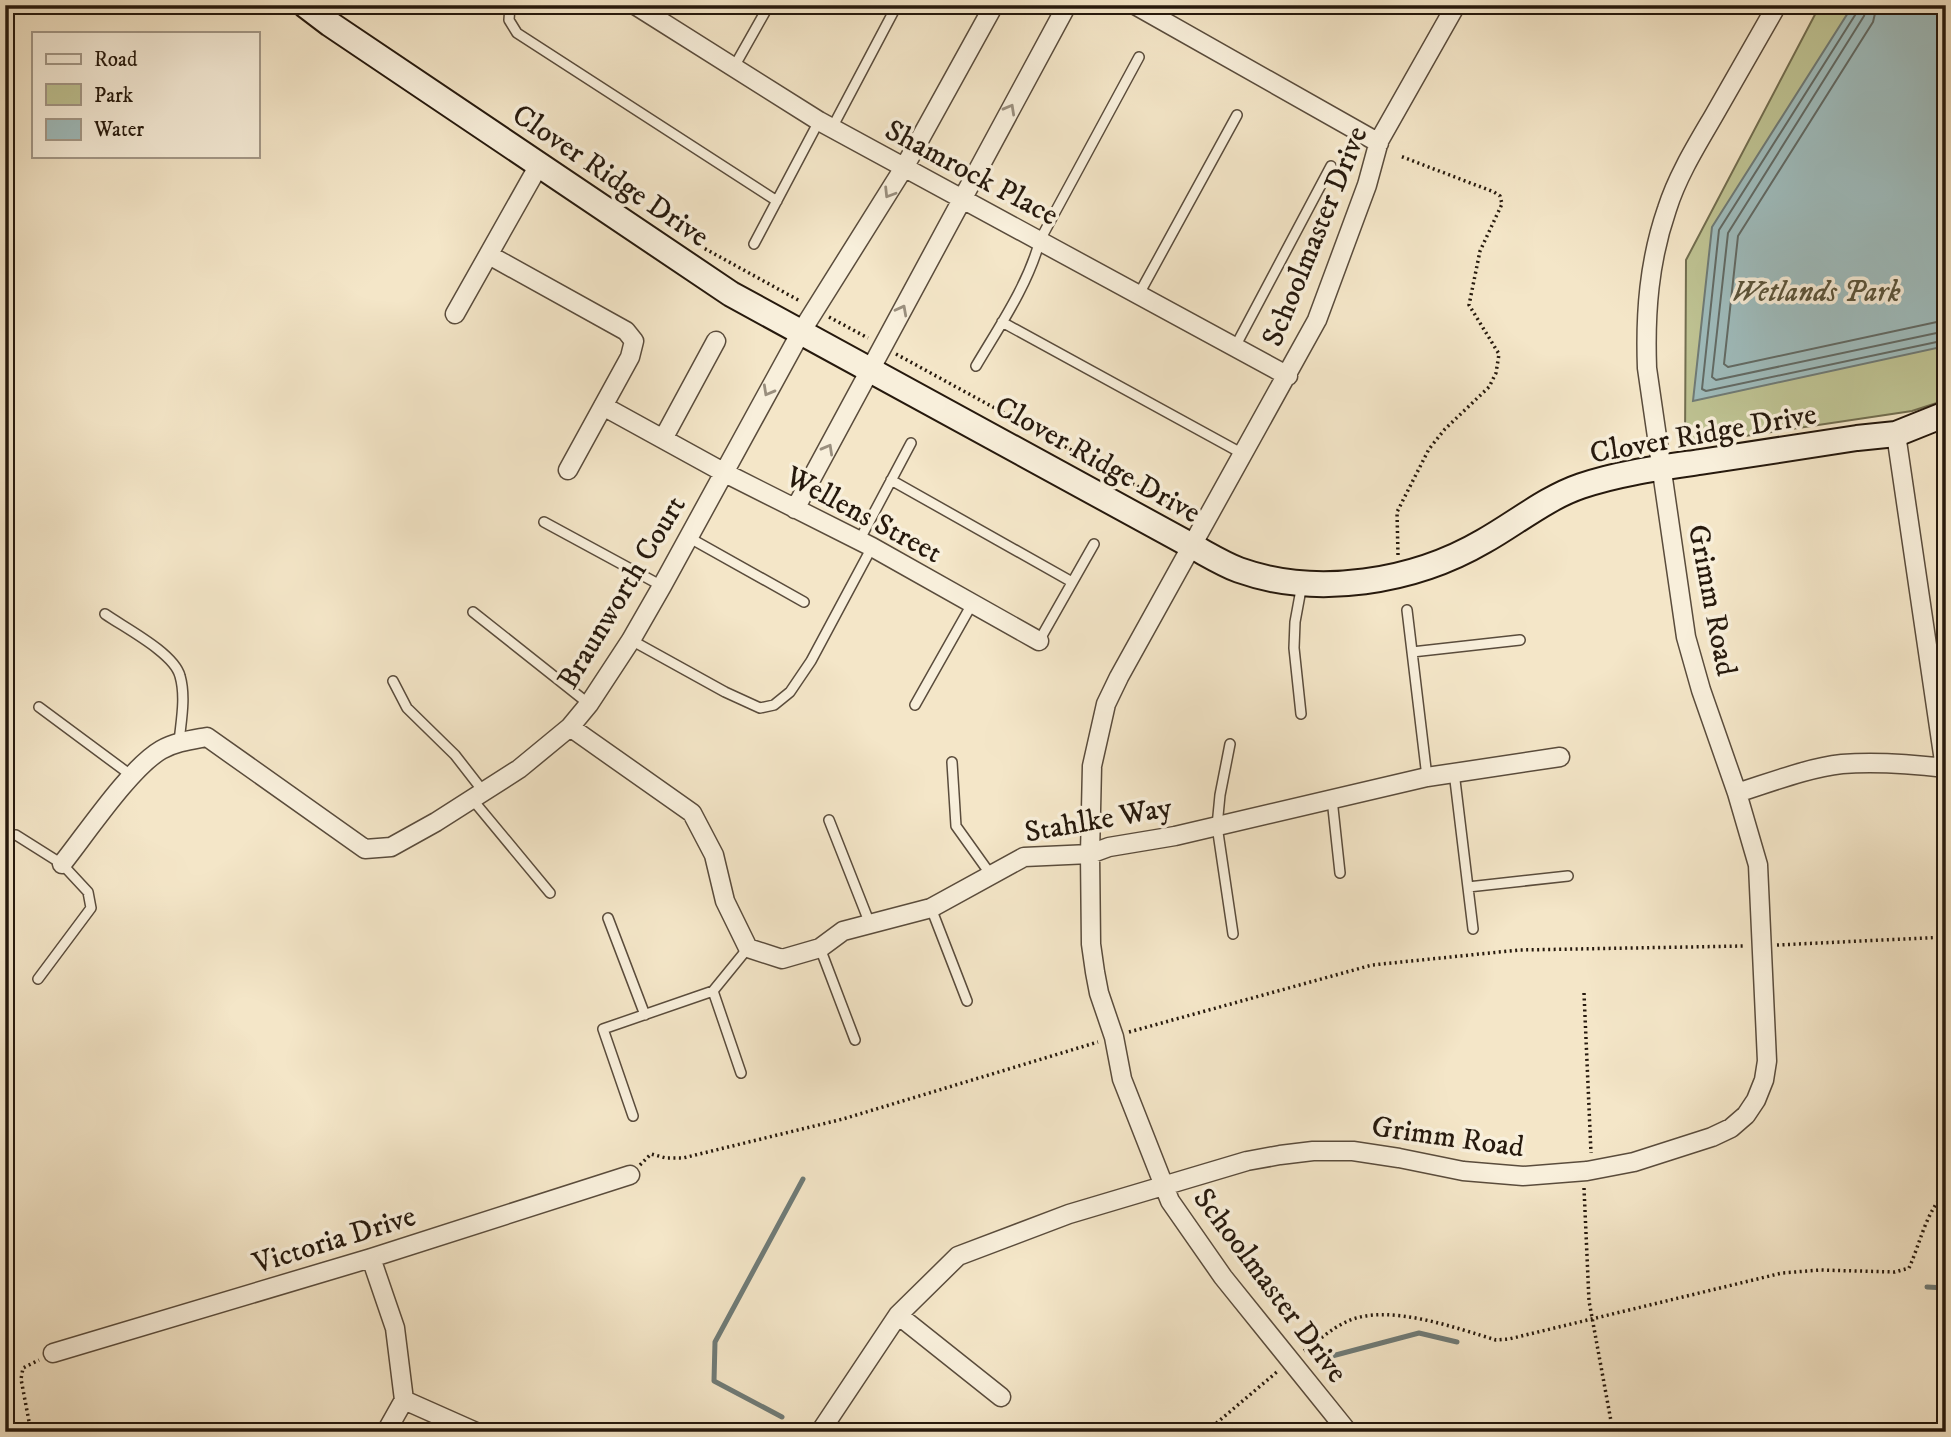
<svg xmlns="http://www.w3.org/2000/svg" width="1951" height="1437" font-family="'IM FELL DW Pica',serif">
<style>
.green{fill:#bfc494;stroke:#726e50;stroke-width:2}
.water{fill:#9fbdbe;stroke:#6f7b77;stroke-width:2}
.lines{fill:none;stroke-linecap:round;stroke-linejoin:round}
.shore{stroke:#626b66;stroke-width:2}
.stream{stroke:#6f7b77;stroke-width:5}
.lane-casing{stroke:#5a4c3c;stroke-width:12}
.street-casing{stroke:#5a4c3c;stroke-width:21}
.secondary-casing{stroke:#26190d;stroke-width:28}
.path{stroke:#26190d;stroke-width:3.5;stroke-dasharray:2 3.5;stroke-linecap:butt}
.lane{stroke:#f8efdb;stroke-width:9}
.street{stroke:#f8efdb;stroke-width:18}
.secondary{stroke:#f8efdb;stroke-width:24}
.oneway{stroke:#9a8f7e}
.labels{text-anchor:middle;stroke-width:7;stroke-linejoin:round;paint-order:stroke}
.street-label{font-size:30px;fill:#26190d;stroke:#f8efdb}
.park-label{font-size:30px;font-style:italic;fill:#5c553c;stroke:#f8efdb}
</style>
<rect width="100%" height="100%" fill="#f4e6c8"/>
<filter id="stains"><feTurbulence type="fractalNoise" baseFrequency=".00286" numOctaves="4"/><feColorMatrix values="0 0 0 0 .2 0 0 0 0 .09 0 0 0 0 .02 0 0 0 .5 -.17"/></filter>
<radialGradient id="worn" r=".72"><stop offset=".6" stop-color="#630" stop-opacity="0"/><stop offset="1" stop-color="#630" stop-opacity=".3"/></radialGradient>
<path class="green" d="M1820,5H1946V400L1912,411L1685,445L1686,260Z"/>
<path class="water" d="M1853,5H1946V346L1693,401L1712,227Z"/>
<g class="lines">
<path class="shore" d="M1858,5L1857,12L1719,230L1702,389L1706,391L1946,340
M1867,5L1864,16L1728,233L1712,377L1716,380L1946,331
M1877,5L1873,22L1738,236L1724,364L1728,367L1946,320"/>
<path class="stream" d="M1927,1287L1946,1288
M1332,1356L1419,1333L1457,1342
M782,1417L714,1381L715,1342L803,1179"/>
<defs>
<path id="lane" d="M510,5L509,20L517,33L777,201
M734,67L769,5
M832,128L897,5
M754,244L819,121
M1139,294L1237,115
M1002,322L1243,454
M1235,347L1331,166
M976,366C999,327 1028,285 1040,240L1139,57
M891,480L1072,582
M544,522L662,586
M688,537L804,602
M859,541L911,443
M1407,610L1427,777
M473,612L589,704
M105,614C125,628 174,653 180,676C186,697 181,721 179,742
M631,640L725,692L760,708L774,705L790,692L811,661L872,547
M1039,641L1094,544
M1412,652L1520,640
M393,681L407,708L455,755L483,791
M915,705L972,604
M39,707L132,776
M1301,714L1294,648L1295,622L1302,584
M1230,744L1220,795L1217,826L1233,934
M952,762L956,826L991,875
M1454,772L1473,929
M472,799L550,893
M1332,799L1340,873
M829,820L870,924
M5,836L16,835L62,864L88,892L91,908L38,979
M1468,887L1568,876
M931,908L967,1001
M608,918L645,1015
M820,948L855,1040
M741,1073L713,991L748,948
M633,1116L603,1029L713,991"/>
<path id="street" d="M635,5L819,121L1288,376
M1135,5L1379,143
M489,255L626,331L634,341L630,357L568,470
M455,314L539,165
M603,406L723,472L872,547L1039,641
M1896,434L1945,768
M663,439L716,341
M795,509L1067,5
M570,727L692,813L714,855L725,901L748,948L782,959L820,948L843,931L931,908L1024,857L1090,854L1109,847L1175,836L1427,777L1560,757
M1737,793C1772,782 1807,768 1842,764C1877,761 1912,764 1946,768
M62,864C86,834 130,768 161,750C175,742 191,740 207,737L365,849L391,847L436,822L519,769L570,727L589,704L631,640L662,586L801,332L905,166L994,5
M371,1258L395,1328L404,1400L386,1432
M898,1315L1001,1397
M53,1353L371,1258L630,1175
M404,1400L476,1432
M820,1432L898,1315L958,1256L1069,1214L1247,1161L1280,1155L1313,1151H1353L1399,1158L1463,1171L1523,1176L1587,1171L1634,1162L1712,1137L1731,1128L1746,1115L1756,1100L1764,1080L1767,1061L1758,865L1737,793L1701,690L1686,637L1647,368C1645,313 1649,261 1667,209C1677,177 1696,146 1713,117C1734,80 1755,43 1777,5
M1348,1432L1223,1277L1170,1201L1122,1079L1114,1037L1099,993L1095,972L1091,944L1090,854L1092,766L1106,704L1119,677L1317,320L1367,185L1379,141L1456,5"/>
<path id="secondary" d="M305,5L330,24L731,294L1192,546C1207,554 1223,564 1239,570C1317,598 1414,582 1484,541C1516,523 1546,498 1581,486C1619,473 1659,468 1700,462C1752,454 1804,446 1857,438L1896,434L1946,414"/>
</defs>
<use href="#lane" class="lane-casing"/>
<use href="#street" class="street-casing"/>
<use href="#secondary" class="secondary-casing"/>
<path class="path" d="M700,246L800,301
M829,317L868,338
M896,354L1190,515
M1398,555L1397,512L1429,449L1445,429L1489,387L1496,373L1499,354L1469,305L1480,251L1502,204L1500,196L1494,192L1400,156
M1777,945L1946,937
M1584,993L1591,1153
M1129,1032L1372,965L1519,950L1744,946
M640,1165L651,1154L666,1158H683L843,1119L1098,1042
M1584,1188L1589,1301L1613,1432
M1304,1351C1318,1341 1332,1328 1348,1321C1388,1303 1456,1328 1496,1340L1509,1339L1782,1273L1820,1270L1895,1272L1909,1268C1920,1244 1926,1211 1946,1192
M31,1432L21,1379L23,1368L39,1360
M1210,1432L1213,1426L1278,1371"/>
<use href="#lane" class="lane"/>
<use href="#street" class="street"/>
<use href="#secondary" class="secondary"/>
</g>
<defs><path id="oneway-chevron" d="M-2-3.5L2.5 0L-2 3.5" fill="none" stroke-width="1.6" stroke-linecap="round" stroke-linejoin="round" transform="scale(1.75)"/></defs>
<g class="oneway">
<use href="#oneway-chevron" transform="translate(1010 109) rotate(-61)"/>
<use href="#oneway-chevron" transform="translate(889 193) rotate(122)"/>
<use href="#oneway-chevron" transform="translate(902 310) rotate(-62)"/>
<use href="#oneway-chevron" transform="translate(768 391) rotate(119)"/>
<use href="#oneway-chevron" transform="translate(828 449) rotate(-61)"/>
</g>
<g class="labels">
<g class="street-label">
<text transform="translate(972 172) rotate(28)" y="10">Shamrock Place</text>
<text transform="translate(611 175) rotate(34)" y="10">Clover Ridge Drive</text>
<text transform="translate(1314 236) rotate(-68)" y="10">Schoolmaster Drive</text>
<text transform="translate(1703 433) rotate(-10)" y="10">Clover Ridge Drive</text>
<text transform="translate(1098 459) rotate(29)" y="10">Clover Ridge Drive</text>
<text transform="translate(864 514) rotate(28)" y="10">Wellens Street</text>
<text transform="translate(621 592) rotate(-59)" y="10">Braunworth Court</text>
<text transform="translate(1713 600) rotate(79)" y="10">Grimm Road</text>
<text transform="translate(1098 819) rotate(-10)" y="10">Stahlke Way</text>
<text transform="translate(1448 1136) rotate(8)" y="10">Grimm Road</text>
<text transform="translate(334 1239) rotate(-17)" y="10">Victoria Drive</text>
<text transform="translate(1271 1285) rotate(53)" y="10">Schoolmaster Drive</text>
</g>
<g class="park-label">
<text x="1816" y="301">Wetlands Park</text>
</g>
</g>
<rect width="1951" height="1437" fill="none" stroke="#f4e6c8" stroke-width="28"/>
<rect x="7" y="7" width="1937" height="1423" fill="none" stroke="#26190d" stroke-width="3.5"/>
<rect x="14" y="14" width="1923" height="1409" fill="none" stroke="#26190d" stroke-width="2"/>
<rect x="32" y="32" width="228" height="126" fill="#f8efdb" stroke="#a49989" stroke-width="2"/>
<rect x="46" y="54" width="35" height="10" fill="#f8efdb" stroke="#a49989" stroke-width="2"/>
<text x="94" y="66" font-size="21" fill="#26190d">Road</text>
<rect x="46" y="84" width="35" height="21" fill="#bfc494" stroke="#a49989" stroke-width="2"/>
<text x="94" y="102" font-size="21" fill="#26190d">Park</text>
<rect x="46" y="119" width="35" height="21" fill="#9fbdbe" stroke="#a49989" stroke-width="2"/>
<text x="94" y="136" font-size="21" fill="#26190d">Water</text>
<rect width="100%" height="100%" filter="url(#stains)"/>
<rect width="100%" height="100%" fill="url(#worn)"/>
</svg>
